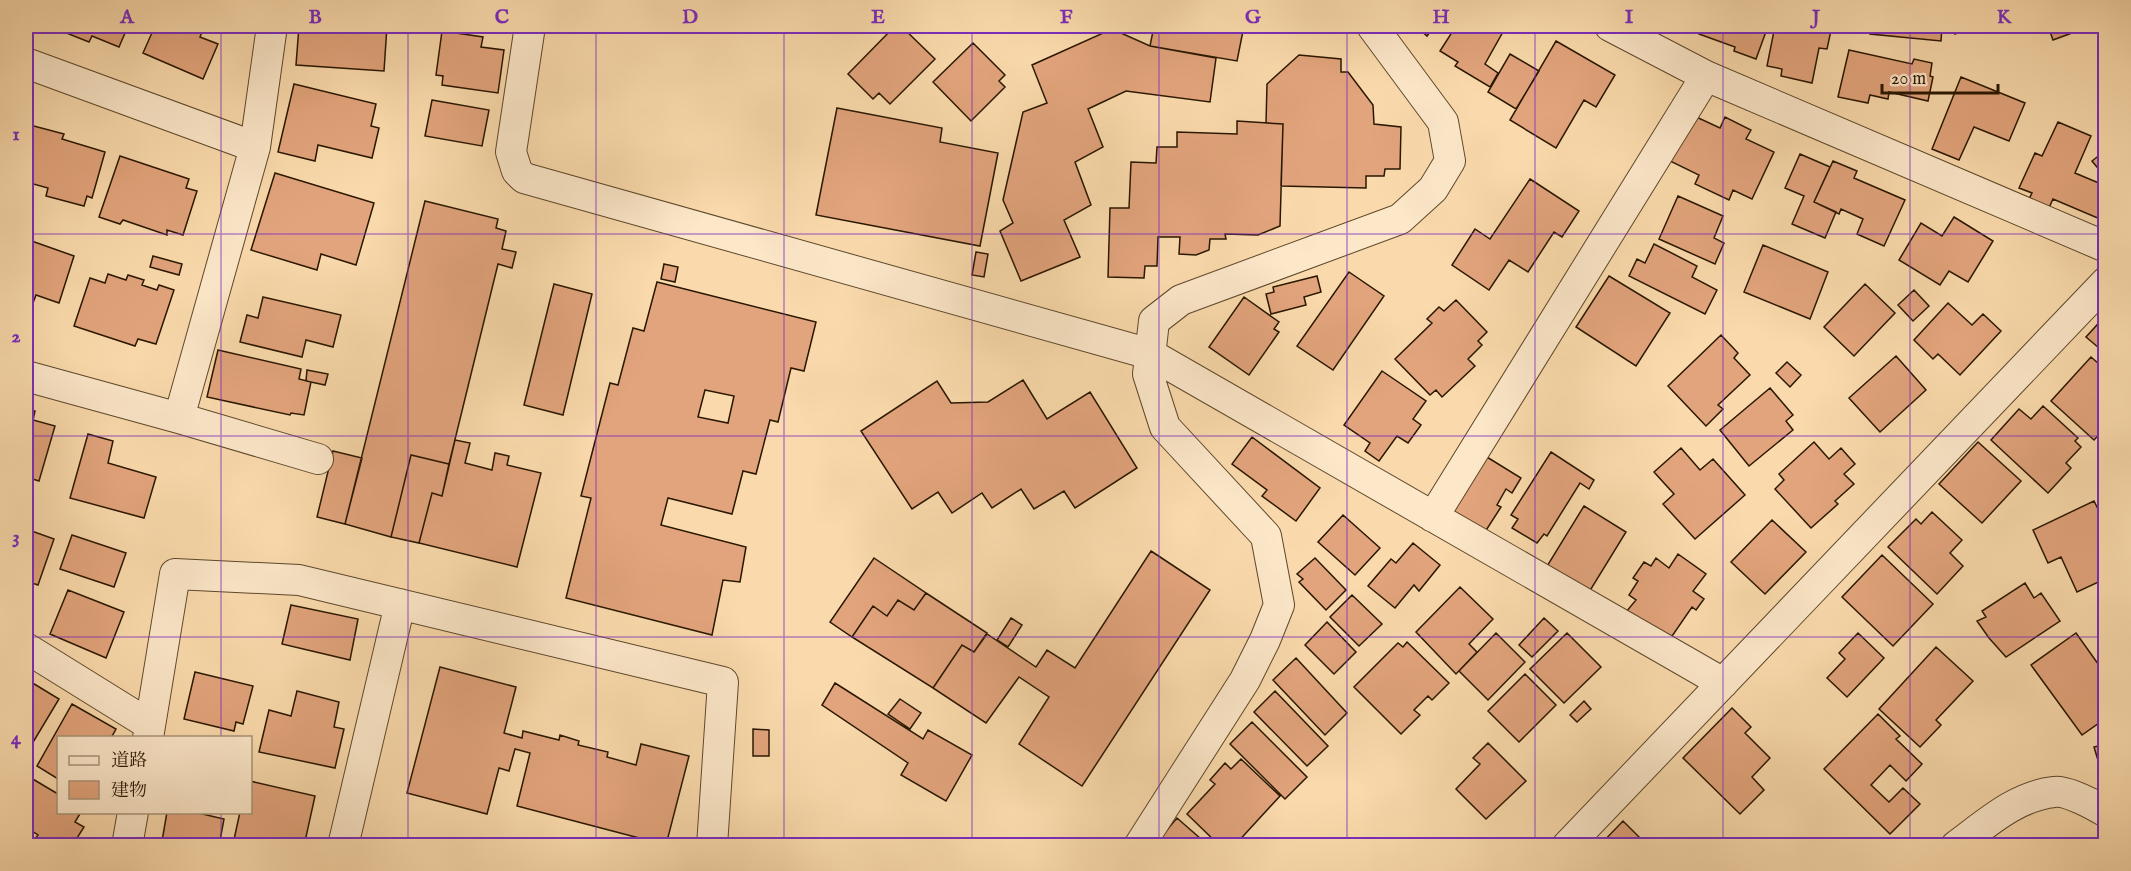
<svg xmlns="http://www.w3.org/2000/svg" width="2131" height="871" font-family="'IM FELL English','Noto Serif JP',serif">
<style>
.building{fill:#e2a47c;stroke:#291700;stroke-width:1.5;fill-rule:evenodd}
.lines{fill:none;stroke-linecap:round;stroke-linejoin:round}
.street-casing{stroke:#5d482b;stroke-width:32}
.street{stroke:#fce7c9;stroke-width:30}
.grid{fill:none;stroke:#7b2cbf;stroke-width:1.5;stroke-opacity:0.55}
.neatline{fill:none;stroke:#7b2cbf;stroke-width:2}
.grid-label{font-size:20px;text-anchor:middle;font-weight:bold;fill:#7b2cbf}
</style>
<rect width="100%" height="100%" fill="#fadaac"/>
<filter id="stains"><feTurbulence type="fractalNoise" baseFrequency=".00333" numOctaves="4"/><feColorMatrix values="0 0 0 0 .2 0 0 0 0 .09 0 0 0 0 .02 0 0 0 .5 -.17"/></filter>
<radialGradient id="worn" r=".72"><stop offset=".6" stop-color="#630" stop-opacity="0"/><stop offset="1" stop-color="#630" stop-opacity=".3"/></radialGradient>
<path class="building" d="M49,26H128L119,47L92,36L89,42Z
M155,26L204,27L200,37L218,44L203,79L143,53Z
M299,26H387L384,71L296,65Z
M895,26H901L935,59L890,104L879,93L873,99L848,74Z
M1154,26H1244L1237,61L1150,46Z
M1416,26H1434L1427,36Z
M1456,26H1496L1504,30L1485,64L1498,73L1490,87L1455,66L1458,62L1440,51Z
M1702,26H1768L1756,59L1734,51L1735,47L1699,34Z
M1775,26H1832L1827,49L1819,48L1812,83L1781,76L1782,69L1767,66Z
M1871,26H1942L1941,41L1870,34Z
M1952,26H1975L1955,34Z
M2048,26H2091L2053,40Z
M1112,29L1150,46L1216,58L1210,102L1126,91L1088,109L1103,147L1075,162L1091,205L1064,220L1080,257L1021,281L1000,231L1013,223L1003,200L1023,112L1047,103L1032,65Z
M442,31L483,37L481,47L504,50L498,93L442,85L443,76L436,75Z
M1556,41L1615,75L1596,107L1584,100L1556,148L1510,120Z
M973,43L1005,75L999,81L1005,87L971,121L933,82Z
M1849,50L1912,64L1914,59L1932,63L1930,76L1933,77L1928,101L1889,92L1888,99L1870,95L1868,103L1838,97Z
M1510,54L1539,71L1516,109L1488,92Z
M1299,55L1341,59V72H1348L1373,105L1374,124L1401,127L1400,169H1385L1384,176H1366V188L1281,186L1283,124L1266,123L1267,84Z
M1961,77L2025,103L2009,141L1974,127L1959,160L1932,149Z
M294,84L376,104L371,126L379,128L372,158L318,145L315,161L278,152Z
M432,100L489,110L482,146L425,136Z
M837,108L942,128L940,142L998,153L980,246L816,215Z
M1692,115L1720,128L1725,117L1751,130L1746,139L1774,152L1752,199L1733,190L1729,200L1695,184L1699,175L1670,161Z
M1237,121L1283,124L1280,226L1258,235L1225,234L1226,239H1210L1209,250L1196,255L1179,254L1180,237H1158L1157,266H1145L1144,278L1108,277L1110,208H1129L1131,162L1156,163L1157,147H1177V132L1237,134Z
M2058,122L2091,136L2075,173L2106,186V206L2100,219L2053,199L2048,210L2028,201L2032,193L2019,188L2035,153L2042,156Z
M30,125L64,134L62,139L105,152L92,198L87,196L84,206L46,196L48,188L26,182V173L30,157L26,156V140Z
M2106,150V178L2092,161Z
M1800,154L1830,167L1814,202L1836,212L1825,238L1792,224L1804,196L1785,188Z
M120,156L189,179L186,188L197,191L183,235L167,230V235L123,220L120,224L99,217Z
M1833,161L1857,171L1854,178L1905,200L1884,246L1857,234L1863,219L1841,209L1839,214L1814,202Z
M275,173L374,203L356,265L321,254L317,270L251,250Z
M1530,179L1579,211L1562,237L1554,232L1528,272L1509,260L1489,290L1452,265L1475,229L1490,239Z
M1678,196L1723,216L1714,238L1724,243L1715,264L1659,239Z
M425,201L498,219L496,228L506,231L502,249L516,252L512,268L498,264L449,464L411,455L391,537L345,524Z
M1954,217L1993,241L1968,282L1949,271L1940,285L1899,260L1921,223L1942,236Z
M26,239L74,256L59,303L36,295L33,303L26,300Z
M1654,244L1697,266L1692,277L1717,290L1705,314L1629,276L1637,259L1645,263Z
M1763,245L1828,272L1810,319L1744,292Z
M976,252L988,254L984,277L972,275Z
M153,256L182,264L179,275L150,267Z
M664,264L678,267L675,282L661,279Z
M1349,272L1384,296L1333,370L1297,346Z
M108,274L126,280L128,275L144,280L142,285L157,290L159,285L174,290L156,344L138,339L135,346L74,326L90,278L105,283Z
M1317,276L1321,292L1304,297L1306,305L1271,314L1266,294L1274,292L1273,287Z
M1609,276L1670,313L1636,366L1576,327Z
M657,282L816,322L804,371L791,368L778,422L770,420L756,474L743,471L732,514L668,498L661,525L746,547L740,582L723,580L712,635L566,598L591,498L581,496L610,383L618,385L633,328L644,331ZM705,390L734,396L728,423L698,417Z
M554,284L592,294L563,415L524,405Z
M1865,284L1895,313L1854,356L1824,327Z
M1914,290L1929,306L1913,321L1898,305Z
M263,297L341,315L333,347L306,340L302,357L240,342L247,315L258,318Z
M1244,297L1279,322L1274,329L1279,332L1249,375L1209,347Z
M1456,300L1487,332L1478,341L1482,345L1468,359L1475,366L1442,397L1436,390L1430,395L1395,359L1432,323L1427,319L1439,307L1444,311Z
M1948,303L1972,325L1983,314L2001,331L1960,375L1938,354L1933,359L1914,340Z
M2106,315V354L2086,337Z
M1721,335L1738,353L1734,358L1750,375L1718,405L1723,409L1706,426L1668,386Z
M218,350L301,369L299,379L311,382L304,415L291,413L290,415L207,397Z
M1896,356L1926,390L1880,432L1849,398Z
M2091,357L2106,370V427L2094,440L2051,401Z
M1787,362L1801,375L1790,387L1776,373Z
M307,370L328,374L325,385L306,381Z
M1382,371L1426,401L1413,419L1421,425L1408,443L1397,436L1379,461L1365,451L1370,443L1344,425Z
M1023,380L1047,419L1090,392L1137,468L1075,508L1064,491L1034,509L1021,489L992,508L982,493L952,513L938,492L912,509L861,431L937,381L951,403L988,402Z
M1770,388L1793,415L1786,421L1793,430L1749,466L1720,430Z
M2043,406L2078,438L2075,441L2081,447L2066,463L2071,468L2048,493L1991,440L2019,409L2031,419Z
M26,409L35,411L33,420L55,426L39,481L26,477Z
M88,434L113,441L108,463L156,477L144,518L70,498Z
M1252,437L1320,488L1296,521L1262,496L1267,490L1232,464Z
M455,440L470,443L465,463L492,470L495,453L509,456L507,465L541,473L517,567L419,543L432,493L442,496Z
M1814,442L1829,459L1841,448L1855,464L1844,474L1854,484L1835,501L1838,504L1811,528L1775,489L1784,480L1779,474Z
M1978,442L2021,481L1982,523L1939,484Z
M1681,448L1700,470L1713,459L1745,495L1695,539L1663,504L1674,494L1654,472Z
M333,451L362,458L345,524L317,517Z
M1551,452L1594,480L1589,489L1580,483L1547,536L1544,534L1537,543L1512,528L1518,519L1511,515Z
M1482,454L1521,478L1512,493L1506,489L1497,505L1501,507L1485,532L1447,508Z
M411,455L449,464L442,496L432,493L419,543L391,537Z
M2094,501L2106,525V550L2103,551L2106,556V569L2101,571L2105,579L2077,592L2061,557L2048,563L2033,530Z
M1584,506L1626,532L1583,602L1541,576Z
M1932,512L1962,540L1950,553L1963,566L1937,594L1888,547L1916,519L1921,524Z
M1343,515L1380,548L1355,575L1318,542Z
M1772,520L1806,552L1765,594L1731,562Z
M26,529L54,539L38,585L26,581Z
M72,535L126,553L114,587L60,569Z
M1413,543L1440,565L1419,591L1414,585L1395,608L1368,586L1391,559L1396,563Z
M1151,551L1210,590L1082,786L1019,744L1049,697L1019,677L986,723L933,688L962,645L974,652L987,634L1036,667L1047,650L1075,668Z
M1678,554L1706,574L1693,591L1704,599L1696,610L1692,607L1668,642L1626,612L1636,600L1629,595L1638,581L1633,578L1644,562L1651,566L1656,558L1669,568Z
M1882,555L1933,604L1893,646L1842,597Z
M874,558L926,593L914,610L898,600L887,616L873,606L852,637L830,622Z
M1315,558L1346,590L1326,610L1299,582L1303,579L1297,574Z
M2025,583L2034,598L2041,593L2060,621L2006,657L1989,638L1977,621L1986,617L1982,611Z
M1460,587L1493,619L1469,644L1477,652L1456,674L1416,632Z
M68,590L124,612L106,658L50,634Z
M926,593L987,633L974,652L962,645L933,688L852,637L873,606L887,616L898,600L914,610Z
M1352,595L1382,624L1359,646L1330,617Z
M291,605L358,619L350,660L282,644Z
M1011,618L1022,625L1008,647L997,640Z
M1544,618L1558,631L1532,657L1519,645Z
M1327,622L1356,652L1334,674L1305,645Z
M1496,633L1525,662L1488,700L1459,671Z
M1567,633L1601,667L1564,703L1530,669Z
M1858,633L1884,658L1847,697L1827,678L1845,659L1839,653Z
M2076,633L2106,675V718L2082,735L2031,665Z
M1407,642L1449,683L1432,700L1428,696L1414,710L1420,715L1401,734L1354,687L1398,643L1403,647Z
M1936,647L1973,681L1936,720L1941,725L1920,747L1879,709Z
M1296,658L1347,713L1325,735L1273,680Z
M440,667L516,687L504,733L522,738L523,731L559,740L560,735L579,741L578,745L608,752L607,757L636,765L641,744L689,756L666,845L517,806L530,753L515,749L509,771L499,768L487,814L407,793Z
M195,672L253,686L243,724L236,722L234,731L184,719Z
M1525,674L1556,705L1519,742L1488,711Z
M26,679L59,699L26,754Z
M835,683L923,739L928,730L972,755L946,801L901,775L908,763L822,705Z
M297,691L339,702L334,727L344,729L335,768L259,752L269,710L291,716Z
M1275,691L1328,746L1307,766L1254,712Z
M900,699L921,713L910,729L888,714Z
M1584,701L1591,709L1577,722L1570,715Z
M72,704L116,729L111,738H58V779L37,766Z
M1732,708L1751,727L1745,733L1770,758L1752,777L1764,790L1740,814L1683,758Z
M1878,714L1900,736L1896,739L1922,764L1906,781L1890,765L1871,785L1889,802L1903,788L1920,804L1890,834L1824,769Z
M1252,722L1307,777L1285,799L1230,744Z
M753,729L769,730V756H753Z
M1488,743L1526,781L1486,819L1456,789L1480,764L1473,758Z
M2106,744V787L2094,747Z
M1241,759L1280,796L1234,846H1220L1187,814L1215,784L1210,780L1225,763L1231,769Z
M26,775L58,794V812H81L75,822L84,827L72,846H35L32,843L38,835L26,827Z
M250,781L315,796L304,846L233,844L240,812H250Z
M167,812H194L224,819L219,846H171V843L162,841Z
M1177,818L1209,846H1159L1156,843Z
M1623,821L1648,846H1599Z"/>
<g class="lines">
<defs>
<path id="street" d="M530,26L511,152L517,171L524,178L1150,354L1723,683
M1610,26L1706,76L2106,247
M26,63L255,147
M26,376L179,418L318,459
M179,418L255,147L272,26
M1433,517L1706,76
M26,648L150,725
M148,738L175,574L299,580L723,682L712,846
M127,846L133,812
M343,846L400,604
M1139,846L1245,680L1265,640L1279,605L1266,536L1165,427L1148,374L1154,321L1181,300L1400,219L1433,189L1450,161L1443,122L1372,26
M1567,846L2106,282
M1956,846C1986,824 2016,796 2054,792C2067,790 2094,805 2106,812"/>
</defs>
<use href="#street" class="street-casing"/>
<use href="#street" class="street"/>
</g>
<path class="grid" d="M221,26V738M408,26V846M596,26V846M784,26V846M972,26V846M1159,26V846M1347,26V846M1535,26V846M1723,26V846M1910,26V846M26,234H2106M26,436H2106M26,637H2106M221,812V846"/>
<rect width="2131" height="871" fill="none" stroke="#fadaac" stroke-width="66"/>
<rect x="57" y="736" width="195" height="78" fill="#fce7c9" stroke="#a89479" stroke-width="1.5"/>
<rect x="69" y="756" width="30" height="9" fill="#fce7c9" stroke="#a89479" stroke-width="1.5"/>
<text x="111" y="766" font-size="18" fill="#291700">道路</text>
<rect x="69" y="781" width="30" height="18" fill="#e2a47c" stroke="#a89479" stroke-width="1.5"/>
<text x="111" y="796" font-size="18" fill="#291700">建物</text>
<path d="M1882 84v9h116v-9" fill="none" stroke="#291700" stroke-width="3"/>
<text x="1891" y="84" font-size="18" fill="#291700" stroke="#fce7c9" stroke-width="4.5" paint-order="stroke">20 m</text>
<rect x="33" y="33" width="2065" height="805" class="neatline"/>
<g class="grid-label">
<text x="127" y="23">A</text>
<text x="315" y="23">B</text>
<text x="502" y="23">C</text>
<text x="690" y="23">D</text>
<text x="878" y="23">E</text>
<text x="1066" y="23">F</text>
<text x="1253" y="23">G</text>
<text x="1441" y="23">H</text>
<text x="1629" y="23">I</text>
<text x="1816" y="23">J</text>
<text x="2004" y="23">K</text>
<text x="16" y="140">1</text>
<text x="16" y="342">2</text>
<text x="16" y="543">3</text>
<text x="16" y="744">4</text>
</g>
<rect width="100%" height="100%" filter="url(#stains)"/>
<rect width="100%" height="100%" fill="url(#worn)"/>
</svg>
